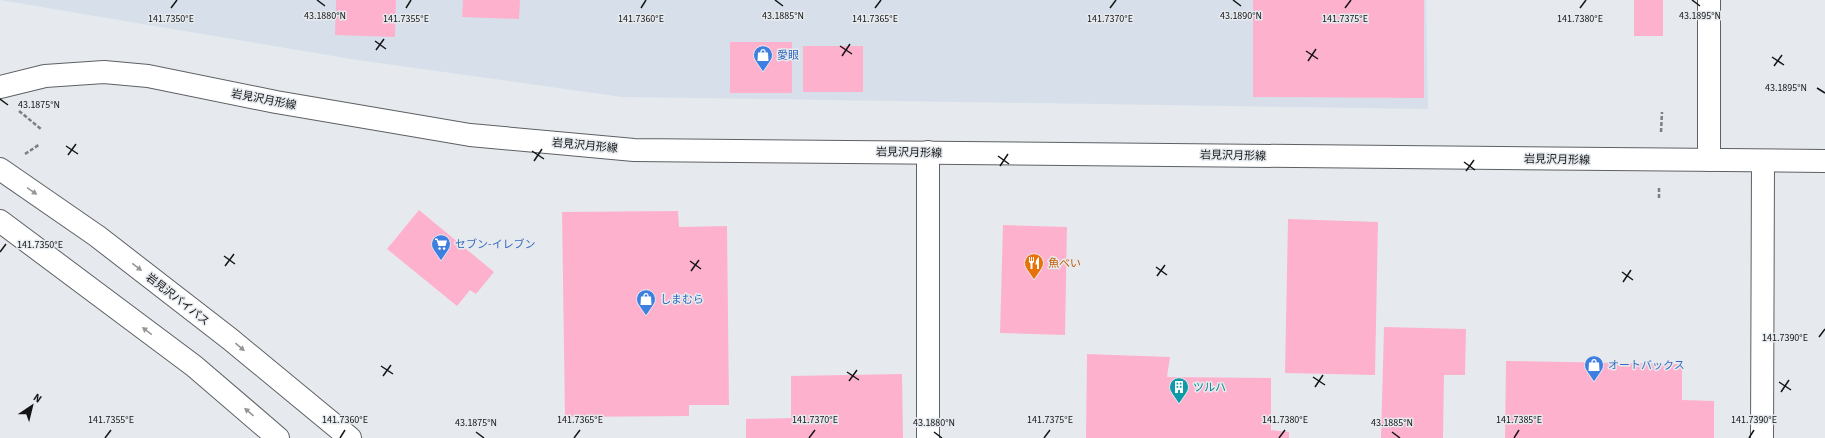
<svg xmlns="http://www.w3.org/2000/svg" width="1825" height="438" font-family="'Source Sans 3','Noto Sans JP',sans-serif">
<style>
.built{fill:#d7e0ea}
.building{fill:#feb1cd}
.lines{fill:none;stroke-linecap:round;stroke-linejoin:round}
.street-casing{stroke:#5d6064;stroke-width:24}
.secondary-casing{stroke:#5d6064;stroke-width:24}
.primary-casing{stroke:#5d6064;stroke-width:24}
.highway-casing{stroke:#5d6064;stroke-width:24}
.path{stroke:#7c7f81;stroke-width:2.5;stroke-dasharray:4 2;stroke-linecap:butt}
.street{stroke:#fff;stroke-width:22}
.secondary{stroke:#fff;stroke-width:22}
.primary{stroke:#fff;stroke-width:22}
.highway{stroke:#fff;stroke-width:22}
.oneway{fill:#959696}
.ticks{fill:none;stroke:#141516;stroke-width:1.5}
.labels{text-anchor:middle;stroke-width:3;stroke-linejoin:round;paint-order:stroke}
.shop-label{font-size:11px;fill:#366cbe;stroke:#e6eaee;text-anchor:start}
.street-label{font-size:11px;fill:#141516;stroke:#e6eaee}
.food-label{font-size:11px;fill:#c56008;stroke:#e6eaee;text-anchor:start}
.culture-label{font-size:11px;fill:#0d838f;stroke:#e6eaee;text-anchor:start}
.ticks-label{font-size:10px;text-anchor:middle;fill:#141516;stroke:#e6eaee;stroke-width:3;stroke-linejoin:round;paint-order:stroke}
</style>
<rect width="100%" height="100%" fill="#e6eaee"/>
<path class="built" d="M0,0H1426L1428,109L622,97L357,60Z"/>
<path class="building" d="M336,0H396L395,37L335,35Z
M463,0H520L519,19L462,17Z
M1253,0H1424V98L1253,97Z
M1634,0H1663V36H1634Z
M730,42H792V93H730Z
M803,46H863V92H803Z
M419,210L494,272L476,294L470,290L457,306L387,249Z
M678,211L679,227L727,226L729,405H689V416L565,417L562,212Z
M1288,219L1378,222L1375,375L1285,373Z
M1003,225L1067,227L1065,335L1000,333Z
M1384,327L1466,329L1465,375H1444L1443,438H1381Z
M1087,354L1170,357L1167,377L1271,378V430L1289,432V438H1086Z
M1506,361L1682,364V400L1714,401V438H1505Z
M902,374L903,438H746V419L791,418V376Z"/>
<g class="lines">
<defs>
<path id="street" d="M928,152V438
M1709,160V0"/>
<path id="secondary" d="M1762,438L1763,161"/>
<path id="primary" d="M0,87L45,76L104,72L148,76L276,102L470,135L634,150L1825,161"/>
<path id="highway" d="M0,169L97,236L230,339L350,438
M0,221L194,366L278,438"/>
</defs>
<use href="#street" class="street-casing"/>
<use href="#secondary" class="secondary-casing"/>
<use href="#primary" class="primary-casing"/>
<use href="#highway" class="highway-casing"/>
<path class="path" d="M19,111L41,129
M1661,132L1662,112
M25,154L40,144
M1659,198V187"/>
<use href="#street" class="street"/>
<use href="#secondary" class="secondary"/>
<use href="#primary" class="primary"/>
<use href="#highway" class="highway"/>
</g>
<defs><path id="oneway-solid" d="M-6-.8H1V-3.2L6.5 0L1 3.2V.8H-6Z"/></defs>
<g class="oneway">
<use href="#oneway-solid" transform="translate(32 191) rotate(34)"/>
<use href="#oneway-solid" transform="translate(137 267) rotate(38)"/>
<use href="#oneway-solid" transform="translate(147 331) rotate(-143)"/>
<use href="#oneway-solid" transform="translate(240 347) rotate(40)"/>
<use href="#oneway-solid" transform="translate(249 412) rotate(-140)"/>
</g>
<path class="ticks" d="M317,0L325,6M775,0L783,6M1233,0L1241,6M1692,0L1700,6M171,8L177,0M406,8L411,0M641,8L646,0M875,8L881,0M1110,8L1116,0M1345,8L1351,0M1580,8L1586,0M375,41L386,49M840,46L852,54M376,50L384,39M1306,51L1318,59M842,56L850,44M1772,57L1784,65M1308,61L1316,49M1774,66L1782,55M1817,88L1825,93M0,99L8,105M66,146L78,154M532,151L544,159M68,155L76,144M998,156L1009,164M534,161L542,149M1464,162L1475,170M1000,166L1008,154M1466,171L1474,160M0,252L6,244M224,256L235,264M690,261L701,269M225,266L234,254M1156,267L1167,275M691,271L699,260M1622,272L1633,280M1157,276L1165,265M1623,282L1631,270M1819,337L1825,329M381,366L393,374M847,372L859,380M383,376L391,365M1313,377L1325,385M849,381L857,370M1779,382L1791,390M1315,387L1323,375M1781,392L1789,380M476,432L484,438M934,432L942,438M1392,432L1400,438M105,438L111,430M340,438L345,430M574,438L580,430M809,438L815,430M1044,438L1050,430M1279,438L1285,430M1514,438L1519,430M1749,438L1754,430"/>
<defs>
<symbol id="shop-pin" viewBox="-11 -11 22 30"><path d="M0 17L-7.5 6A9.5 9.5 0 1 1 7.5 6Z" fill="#3f7fe0" stroke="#e6eaee"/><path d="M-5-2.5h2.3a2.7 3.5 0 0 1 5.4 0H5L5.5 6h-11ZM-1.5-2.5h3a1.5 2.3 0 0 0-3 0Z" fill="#fff"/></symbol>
<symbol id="supermarket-pin" viewBox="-11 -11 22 30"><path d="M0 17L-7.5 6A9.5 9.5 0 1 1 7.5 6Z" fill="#3f7fe0" stroke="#e6eaee"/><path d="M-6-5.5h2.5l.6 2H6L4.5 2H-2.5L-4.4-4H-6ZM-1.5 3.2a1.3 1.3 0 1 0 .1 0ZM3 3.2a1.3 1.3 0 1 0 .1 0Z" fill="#fff"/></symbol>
<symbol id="restaurant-pin" viewBox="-11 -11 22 30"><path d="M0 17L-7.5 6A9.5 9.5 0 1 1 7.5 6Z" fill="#e8710a" stroke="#e6eaee"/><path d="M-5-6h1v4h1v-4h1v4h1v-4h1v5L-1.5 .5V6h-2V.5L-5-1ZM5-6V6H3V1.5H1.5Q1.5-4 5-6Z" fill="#fff"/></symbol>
<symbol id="building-pin" viewBox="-11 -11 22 30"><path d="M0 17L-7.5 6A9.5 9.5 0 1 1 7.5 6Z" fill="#0f9aa8" stroke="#e6eaee"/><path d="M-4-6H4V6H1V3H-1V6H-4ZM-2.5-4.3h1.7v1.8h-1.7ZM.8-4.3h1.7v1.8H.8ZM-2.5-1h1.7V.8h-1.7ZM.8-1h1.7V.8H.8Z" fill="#fff"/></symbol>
</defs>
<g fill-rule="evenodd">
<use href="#shop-pin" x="752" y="44" width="22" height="30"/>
<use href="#supermarket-pin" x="430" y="233" width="22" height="30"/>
<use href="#restaurant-pin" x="1023" y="252" width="22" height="30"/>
<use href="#shop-pin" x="635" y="288" width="22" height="30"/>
<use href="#shop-pin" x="1583" y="354" width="22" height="30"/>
<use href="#building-pin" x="1168" y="376" width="22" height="30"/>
</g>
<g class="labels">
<g class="shop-label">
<text x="777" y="59">愛眼</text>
<text x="455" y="248">セブン-イレブン</text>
<text x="660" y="303">しまむら</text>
<text x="1608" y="369">オートバックス</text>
</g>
<g class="street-label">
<text transform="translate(264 99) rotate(11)" y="4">岩見沢月形線</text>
<text transform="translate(585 145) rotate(5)" y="4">岩見沢月形線</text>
<text transform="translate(909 152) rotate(1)" y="4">岩見沢月形線</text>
<text transform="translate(1233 155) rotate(1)" y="4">岩見沢月形線</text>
<text transform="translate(1557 159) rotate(1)" y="4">岩見沢月形線</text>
<text transform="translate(178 299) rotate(38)" y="4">岩見沢バイパス</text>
</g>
<g class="food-label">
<text x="1048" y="267">魚べい</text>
</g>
<g class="culture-label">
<text x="1193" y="391">ツルハ</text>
</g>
</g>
<g class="ticks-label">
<text x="325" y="19">43.1880°N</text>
<text x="783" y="19">43.1885°N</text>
<text x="1700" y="19">43.1895°N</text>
<text x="1241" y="19">43.1890°N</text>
<text x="171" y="22">141.7350°E</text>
<text x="406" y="22">141.7355°E</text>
<text x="641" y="22">141.7360°E</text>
<text x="875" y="22">141.7365°E</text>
<text x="1110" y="22">141.7370°E</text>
<text x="1580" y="22">141.7380°E</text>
<text x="1345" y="22">141.7375°E</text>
<text x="1786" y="91">43.1895°N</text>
<text x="39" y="108">43.1875°N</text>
<text x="40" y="248">141.7350°E</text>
<text x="1785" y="341">141.7390°E</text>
<text x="111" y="423">141.7355°E</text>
<text x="345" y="423">141.7360°E</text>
<text x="580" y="423">141.7365°E</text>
<text x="815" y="423">141.7370°E</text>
<text x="1050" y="423">141.7375°E</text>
<text x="1285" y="423">141.7380°E</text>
<text x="1519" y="423">141.7385°E</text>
<text x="1754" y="423">141.7390°E</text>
<text x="476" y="426">43.1875°N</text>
<text x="934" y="426">43.1880°N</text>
<text x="1392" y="426">43.1885°N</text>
</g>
<g transform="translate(32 406) rotate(35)" stroke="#e6eaee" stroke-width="3" paint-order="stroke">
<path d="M0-3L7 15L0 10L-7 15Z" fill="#141516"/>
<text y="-6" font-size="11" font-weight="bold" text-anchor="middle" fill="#141516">N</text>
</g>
</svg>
